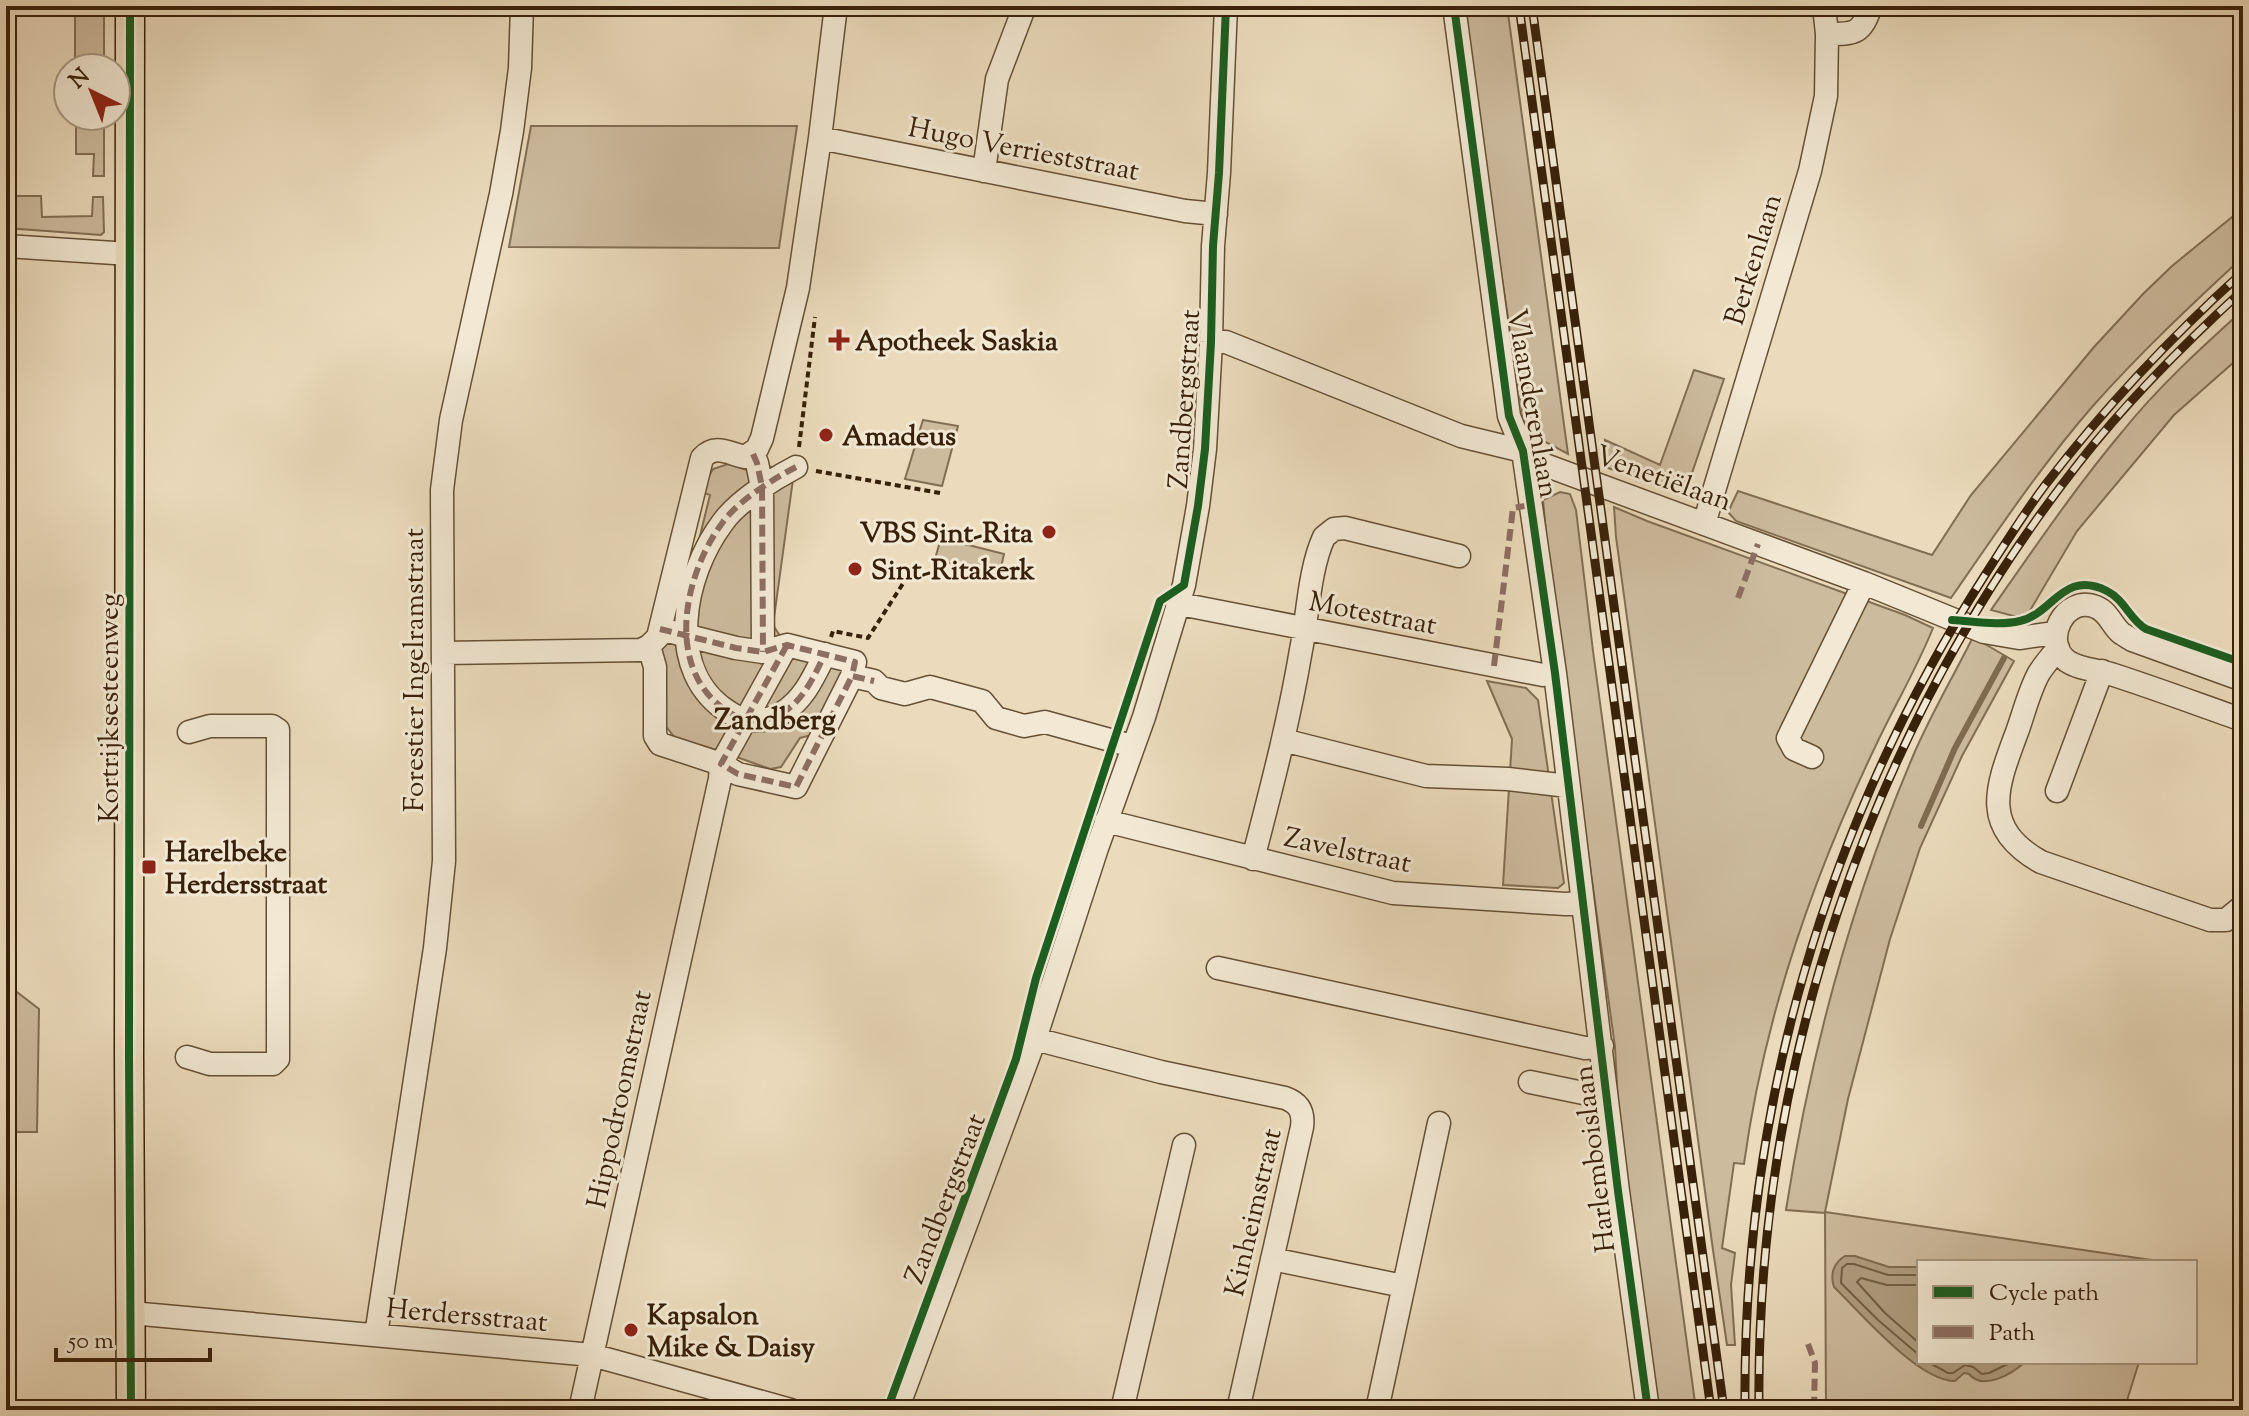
<svg xmlns="http://www.w3.org/2000/svg" width="2249" height="1416" font-family="'Sorts Mill Goudy',serif">
<style>
.green{fill:#cdbb9e;stroke:#826e54;stroke-width:2}
.water{fill:#ae9c7f;stroke:#7f6b50;stroke-width:2}
.lines{fill:none;stroke-linecap:round;stroke-linejoin:round}
.shore{stroke:#735e44;stroke-width:2}
.stream{stroke:#7f6b50;stroke-width:6}
.minor-casing{stroke:#655036;stroke-width:25}
.major-casing{stroke:#38210a;stroke-width:31}
.path{stroke:#38210a;stroke-width:4;stroke-dasharray:6 4;stroke-linecap:butt}
.minor{stroke:#f2e8d3;stroke-width:22}
.major{stroke:#ebdbbc;stroke-width:28}
.rail-casing{stroke:#38210a;stroke-width:9}
.rail{stroke:#f2e8d3;stroke-width:6;stroke-dasharray:18;stroke-linecap:butt}
.quiet{stroke:#8d6e63;stroke-width:6;stroke-dasharray:12 6;stroke-linecap:butt}
.cycleway-casing{stroke:#f2e8d3;stroke-width:13}
.cycleway{stroke:#1b5e20;stroke-width:8}
.poi-dot{fill:#8f2418;stroke:#f2e8d3;stroke-width:3}
.labels{text-anchor:middle;stroke-width:6;stroke-linejoin:round;paint-order:stroke}
.street-label{font-size:28px;fill:#38210a;stroke:#f2e8d3}
.poi-label{font-size:28px;font-weight:bold;fill:#38210a;stroke:#f2e8d3;text-anchor:start}
.neighbourhood-label{font-size:30px;font-weight:bold;fill:#38210a;stroke:#f2e8d3}
</style>
<rect width="100%" height="100%" fill="#ebdbbc"/>
<filter id="stains"><feTurbulence type="fractalNoise" baseFrequency=".0025" numOctaves="4"/><feColorMatrix values="0 0 0 0 .2 0 0 0 0 .09 0 0 0 0 .02 0 0 0 .5 -.17"/></filter>
<radialGradient id="worn" r=".72"><stop offset=".6" stop-color="#630" stop-opacity="0"/><stop offset="1" stop-color="#630" stop-opacity=".3"/></radialGradient>
<path class="green" d="M75,6H104V68H75Z
M1461,6H1507L1568,454L1525,431Z
M76,116H104V176H93L94,154H76Z
M531,126H797L779,248L509,247Z
M6,196H41L42,217L92,216L93,197H103L104,232L101,235L6,228Z
M2243,208V257C2191,305 2139,354 2092,407C2040,467 1996,533 1951,598L1736,521L1728,512L1738,491L1932,555L1971,495L2094,347L2143,294L2172,266Z
M2243,310V354L2174,415L2077,531L2025,619L1991,610C2033,550 2075,488 2122,432C2158,387 2201,348 2243,310Z
M1694,370L1724,379L1692,473L1680,485L1667,489L1608,468L1605,440L1660,465Z
M923,420L958,426L942,486L905,479Z
M728,464L753,472L768,466L794,472L773,625L784,642L859,660L812,735L800,738L781,767L770,769L723,752L675,738L665,725L657,653L681,583L688,585L710,495L702,492L704,484L713,469Z
M1560,492L1570,494L1576,510L1593,651L1696,1410H1652L1620,1142L1615,1047L1550,576L1543,500Z
M1614,507L1647,521L1905,615L1933,628C1917,668 1895,705 1877,743C1813,876 1764,1017 1744,1164L1734,1163L1722,1248L1735,1253L1731,1285L1735,1345H1727L1713,1250L1616,537Z
M941,538L1004,554L999,576L935,559Z
M1973,637L2014,661L1962,756L1920,848L1890,939L1848,1099L1825,1212L2165,1262H1919V1362H2139L2124,1410H1826L1825,1213L1786,1210C1810,1055 1851,902 1913,756C1930,716 1953,677 1973,637Z
M1487,681L1526,688L1538,700L1564,883L1558,888L1503,885L1512,739Z
M6,989H13L39,1009L37,1132H6Z"/>
<path class="water" d="M1845,1256H1855L1889,1267H1919V1362H2025C2012,1374 1983,1391 1969,1374L1964,1373L1955,1381C1918,1381 1861,1313 1834,1287C1830,1275 1833,1263 1845,1256Z"/>
<g class="lines">
<path class="shore" d="M1919,1275H1888L1854,1264H1847L1842,1268L1841,1283L1878,1320L1919,1355
M1919,1285H1887L1861,1278L1857,1282L1885,1313L1919,1343
M1928,1362L1948,1373H1953L1965,1365L1973,1367L1982,1374L1989,1373L2012,1362"/>
<path class="stream" d="M1921,826L1955,748L2004,658"/>
<defs>
<path id="minor" d="M1454,6L1509,416L1523,451L1555,673L1618,1191L1648,1410
M1827,34C1856,34 1861,34 1871,6
M820,138L1185,211L1216,214
M984,171L997,79L1024,8
M6,246L130,254
M1211,342H1226L1461,436L1523,451L1545,465L1864,583L1984,632L2019,638L2055,633
M753,454L757,463L762,487L763,652
M796,467C773,479 738,501 723,522C683,575 663,672 730,713C745,723 766,723 782,713C804,700 814,676 825,654
M1704,524L1810,171L1826,96L1827,34L1824,6
M1180,604L1543,675L1555,673
M660,629L736,648L763,652L787,645L855,662L852,676L874,681L881,688L905,694L930,687L982,701L996,718L1024,726L1045,722L1132,746
M787,645L721,764L738,774L796,787L852,676
M2058,648C2052,656 2044,665 2039,673C2029,691 2024,713 2017,732C1997,786 1979,827 2041,862L2210,920H2226L2243,906
M443,653L641,650L649,646
M2243,680L2132,640C2131,639 2122,634 2121,633C2112,626 2109,612 2096,607C2065,594 2041,641 2067,661C2080,670 2099,670 2114,675C2157,689 2200,705 2243,720
M1283,740L1426,776L1508,779L1568,786
M1812,757L1794,749L1788,738L1864,583
M2057,791L2102,671
M1106,821L1393,893L1565,904L1582,903
M1253,859C1271,790 1289,721 1301,650C1308,615 1309,570 1324,537L1334,529L1345,528L1459,556
M1218,968L1585,1048L1602,1046
M1035,1039L1161,1072L1285,1098C1299,1103 1304,1112 1302,1127L1238,1410
M187,1057L210,1064H273L278,1059V730L272,726H210L189,732
M1530,1082L1593,1095L1606,1094
M1272,1259L1403,1286
M131,1313L592,1355L791,1410
M376,1335L435,948L444,861L442,490L451,420L501,194L512,131L520,68L522,6
M580,1410L720,779L721,764L660,744L655,736V667L649,646L658,637L702,458C716,443 729,454 745,457L757,449L762,438L798,288L820,138L836,6
M897,1410L1035,1039L1097,848L1144,717L1184,585L1198,506L1205,449L1211,342L1213,246L1219,173L1226,6
M1122,1410L1184,1145
M1377,1410L1439,1123"/>
<path id="major" d="M130,6L129,1057L131,1410"/>
</defs>
<use href="#minor" class="minor-casing"/>
<use href="#major" class="major-casing"/>
<path class="path" d="M799,447L815,317
M816,471L940,493
M831,637L833,631L868,638L904,582"/>
<use href="#minor" class="minor"/>
<use href="#major" class="major"/>
<defs>
<path id="rail" d="M1519,6L1711,1410
M1532,6L1724,1410
M1745,1410C1742,1112 1824,826 1985,575C2005,544 2024,513 2046,484C2105,407 2171,337 2243,272
M1759,1410C1755,1070 1868,732 2078,464C2127,401 2184,344 2243,290"/>
</defs>
<use href="#rail" class="rail-casing"/>
<use href="#rail" class="rail"/>
<path class="quiet" d="M753,454L757,463L762,487L763,652
M796,467C773,479 738,501 723,522C683,575 663,672 730,713C745,723 766,723 782,713C804,700 814,676 825,654
M1738,598L1758,544
M660,629L736,648L763,652L787,645L855,662L852,676L874,681
M787,645L721,764L738,774L796,787L852,676
M1494,666L1513,508L1531,505
M1808,1344L1815,1363L1814,1410"/>
<defs>
<path id="cycleway" d="M130,6L129,1057L131,1410
M1454,6L1509,416L1523,451L1555,673L1618,1191L1648,1410
M1952,620C1973,621 1999,626 2020,621C2053,614 2063,569 2107,591C2125,600 2130,620 2146,629L2243,663
M887,1410L1016,1059L1036,978L1160,601L1184,585L1198,506L1205,449L1211,342L1213,246L1219,173L1226,6"/>
</defs>
<use href="#cycleway" class="cycleway-casing"/>
<use href="#cycleway" class="cycleway"/>
</g>
<g class="poi-dot">
<path d="M835 328h8v8h8v8h-8v8h-8v-8h-8v-8h8z"/>
<circle cx="826" cy="435" r="8"/>
<circle cx="1049" cy="532" r="8"/>
<circle cx="855" cy="569" r="8"/>
<rect x="141" y="859" width="16" height="16" rx="4"/>
<circle cx="631" cy="1330" r="8"/>
</g>
<g class="labels">
<g class="street-label">
<text transform="translate(1024 148) rotate(11)" y="10">Hugo Verrieststraat</text>
<text transform="translate(1752 259) rotate(-73)" y="10">Berkenlaan</text>
<text transform="translate(1183 399) rotate(-86)" y="10">Zandbergstraat</text>
<text transform="translate(1534 403) rotate(80)" y="10">Vlaanderenlaan</text>
<text transform="translate(1664 477) rotate(20)" y="10">Venetiëlaan</text>
<text transform="translate(1373 612) rotate(11)" y="10">Motestraat</text>
<text transform="translate(413 670) rotate(-90)" y="10">Forestier Ingelramstraat</text>
<text transform="translate(108 708) rotate(-90)" y="10">Kortrijksesteenweg</text>
<text transform="translate(1348 849) rotate(12)" y="10">Zavelstraat</text>
<text transform="translate(618 1099) rotate(-78)" y="10">Hippodroomstraat</text>
<text transform="translate(1593 1159) rotate(-97)" y="10">Harlemboislaan</text>
<text transform="translate(944 1198) rotate(-69)" y="10">Zandbergstraat</text>
<text transform="translate(1252 1212) rotate(-77)" y="10">Kinheimstraat</text>
<text transform="translate(467 1314) rotate(5)" y="10">Herdersstraat</text>
</g>
<g class="poi-label">
<text x="855" y="350">Apotheek Saskia</text>
<text x="842" y="445">Amadeus</text>
<text x="1033" y="542" text-anchor="end">VBS Sint-Rita</text>
<text x="871" y="579">Sint-Ritakerk</text>
<text x="165" y="861">Harelbeke<tspan x="165" dy="32">Herdersstraat</tspan></text>
<text x="647" y="1324">Kapsalon<tspan x="647" dy="32">Mike &amp; Daisy</tspan></text>
</g>
<g class="neighbourhood-label">
<text x="775" y="729">Zandberg</text>
</g>
</g>
<rect width="2249" height="1416" fill="none" stroke="#ebdbbc" stroke-width="32"/>
<rect x="8" y="8" width="2233" height="1400" fill="none" stroke="#38210a" stroke-width="4"/>
<rect x="16" y="16" width="2217" height="1384" fill="none" stroke="#38210a" stroke-width="2"/>
<rect x="1917" y="1260" width="280" height="104" fill="#f2e8d3" stroke="#a89883" stroke-width="2"/>
<rect x="1933" y="1286" width="40" height="12" fill="#1b5e20" stroke="#a89883" stroke-width="2"/>
<text x="1989" y="1300" font-size="24" fill="#38210a">Cycle path</text>
<rect x="1933" y="1326" width="40" height="12" fill="#8d6e63" stroke="#a89883" stroke-width="2"/>
<text x="1989" y="1340" font-size="24" fill="#38210a">Path</text>
<g transform="translate(92 92) rotate(317)"><circle r="38" fill="#f2e8d3" stroke="#a89883" stroke-width="2"/>
<path d="M0-6L14 30L0 20L-14 30Z" fill="#8f2418"/>
<text y="-12" font-size="22" font-weight="bold" text-anchor="middle" fill="#38210a">N</text>
</g>
<path d="M56 1348v12h154v-12" fill="none" stroke="#38210a" stroke-width="4"/>
<text x="68" y="1348" font-size="24" fill="#38210a" stroke="#f2e8d3" stroke-width="6" paint-order="stroke">50 m</text>
<rect width="100%" height="100%" filter="url(#stains)"/>
<rect width="100%" height="100%" fill="url(#worn)"/>
</svg>
